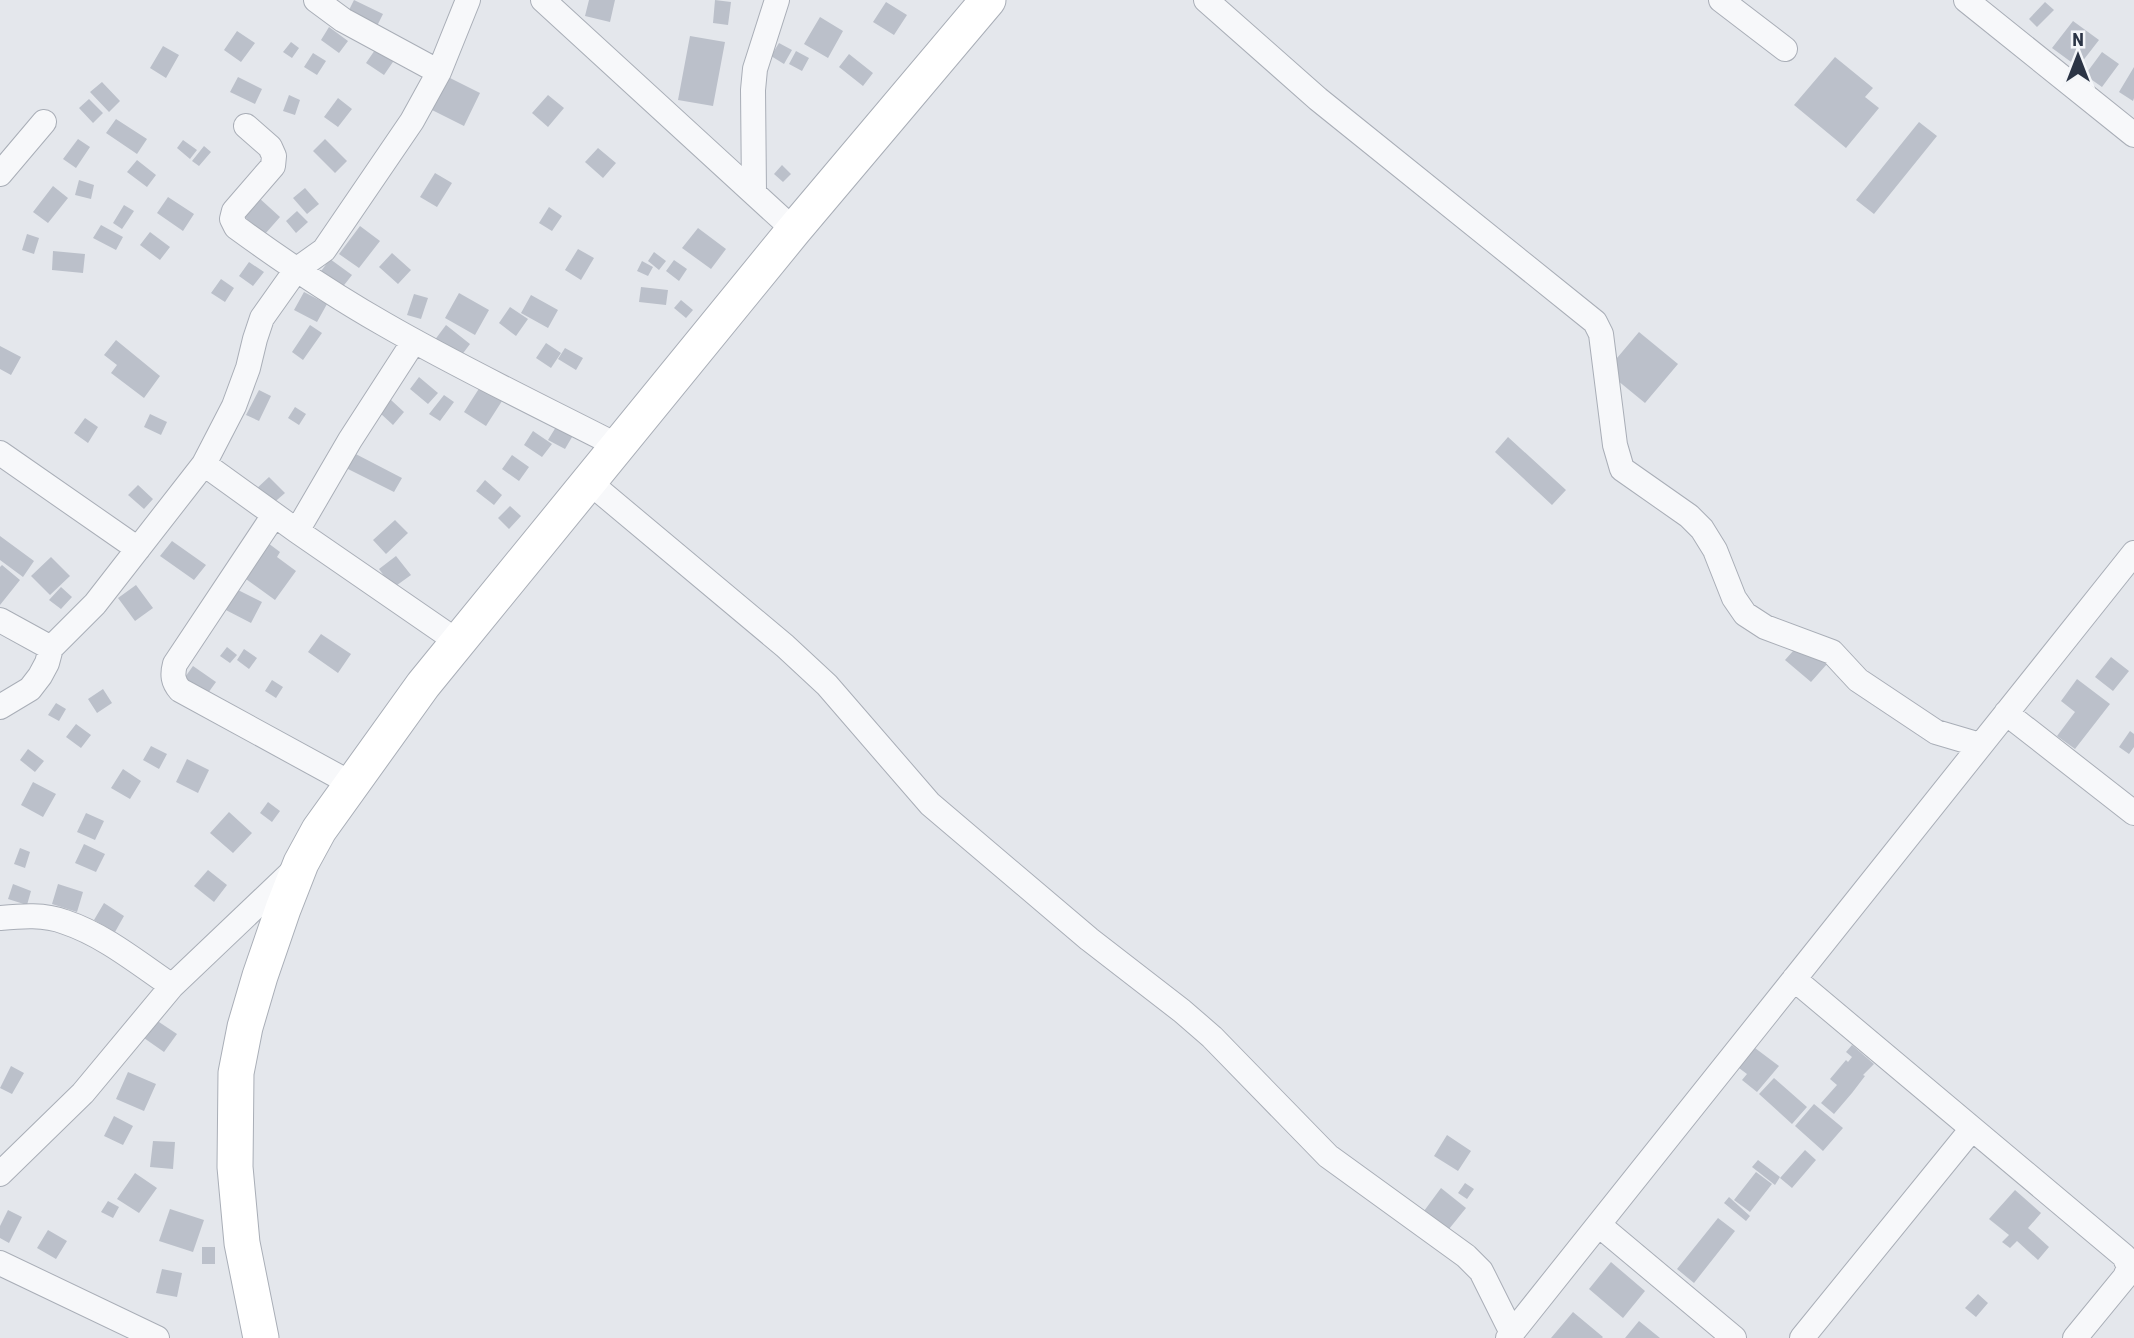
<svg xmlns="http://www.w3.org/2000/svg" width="2134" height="1338" font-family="'Roboto Condensed',sans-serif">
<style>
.building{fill:#bbc0ca}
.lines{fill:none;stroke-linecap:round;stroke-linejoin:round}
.street-casing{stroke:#a9aeb7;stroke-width:26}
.secondary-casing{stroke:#a9aeb7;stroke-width:37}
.street{stroke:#f7f8fa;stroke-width:24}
.secondary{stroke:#fff;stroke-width:35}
</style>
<rect width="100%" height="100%" fill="#e4e7ec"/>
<path class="building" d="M354,0L383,14L375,30L346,16Z
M589,0H615L610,22L585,16Z
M715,0L731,2L728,25L713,23Z
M886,2L907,15L894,35L873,22Z
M2045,2L2054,10L2037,27L2029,19Z
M820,17L843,31L828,58L804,44Z
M2073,21L2099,40L2078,67L2052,48Z
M329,27L348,41L339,53L321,40Z
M237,31L255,43L241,62L224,50Z
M690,36L725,42L713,106L678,100Z
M291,42L299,48L292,58L283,52Z
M779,43L792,50L784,64L771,56Z
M163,46L179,55L166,78L150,68Z
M377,47L395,59L384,75L366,63Z
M796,51L809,58L802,71L789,64Z
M2102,52L2119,64L2102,87L2085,75Z
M313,53L326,61L317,75L304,67Z
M849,54L873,73L863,86L839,67Z
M1835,57L1873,88L1865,97L1879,108L1846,148L1794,105Z
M2134,67V98L2133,101L2119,92Z
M238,77L262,89L255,104L230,92Z
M448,77L480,93L464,126L432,110Z
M102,82L120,101L109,112L90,92Z
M289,95L300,100L295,115L283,111Z
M548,95L564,108L548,127L532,113Z
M338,98L352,109L338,127L324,117Z
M89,99L103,113L93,123L79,108Z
M116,119L147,139L137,154L106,133Z
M1919,122L1937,136L1874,214L1856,200Z
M78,139L90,147L76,168L63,159Z
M325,139L347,161L335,173L313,151Z
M183,140L197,150L190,159L177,148Z
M204,146L211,152L199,166L192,161Z
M598,148L616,163L603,178L585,162Z
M137,160L156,175L147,187L127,172Z
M782,165L791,174L783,182L774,174Z
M435,173L452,183L437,207L420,197Z
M79,180L94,185L91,199L75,195Z
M53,186L68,198L48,223L33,212Z
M305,188L319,204L307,214L293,198Z
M168,197L194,214L183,231L157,213Z
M258,197L280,217L265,234L242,215Z
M124,205L134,211L122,229L113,223Z
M549,207L562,216L552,231L539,223Z
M297,211L308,222L296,233L286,221Z
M101,225L123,237L116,250L93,238Z
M360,226L380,241L359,268L339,254Z
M698,228L726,249L711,269L682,248Z
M150,232L170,247L160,260L140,245Z
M27,234L39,238L34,254L22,250Z
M578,249L594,258L581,280L565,270Z
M53,251L85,254L83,273L52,270Z
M654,252L666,261L659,270L648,261Z
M392,253L411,270L398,284L379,267Z
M330,259L352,275L341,289L319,274Z
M674,260L687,269L679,281L666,271Z
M642,261L653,267L648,276L637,271Z
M249,262L264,272L253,286L239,276Z
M221,279L234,288L225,302L211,293Z
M641,287L668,290L666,305L639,302Z
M304,292L327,304L317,322L294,310Z
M459,293L489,310L475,335L445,318Z
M414,294L428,298L421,319L407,315Z
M531,295L558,310L548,328L521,313Z
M681,300L693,310L686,318L674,308Z
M510,307L528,319L516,336L499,323Z
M310,325L322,333L303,360L292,352Z
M446,325L470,344L458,360L434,341Z
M1639,332L1678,364L1645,403L1606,371Z
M116,340L160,376L144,398L111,373L117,365L104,355Z
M546,343L561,353L551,368L536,358Z
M0,346L21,357L11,375L0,369Z
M565,348L583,358L576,370L558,359Z
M419,377L438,393L428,404L410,389Z
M480,387L502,401L486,426L464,412Z
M259,390L271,396L259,421L246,415Z
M444,395L454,402L440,421L429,414Z
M391,400L404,412L393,425L380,413Z
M295,407L306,414L299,425L288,418Z
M150,414L167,422L161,435L144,427Z
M85,418L98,427L88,443L74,433Z
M559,422L575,432L565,449L548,440Z
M533,431L552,444L542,457L524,445Z
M1508,437L1566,490L1552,505L1495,452Z
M348,450L402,478L394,492L340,465Z
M512,455L529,467L519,481L502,469Z
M269,477L285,493L270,506L255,490Z
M485,480L502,495L494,505L476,491Z
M138,485L153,499L144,509L128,495Z
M510,506L521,516L509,529L498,518Z
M395,520L408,533L386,554L373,540Z
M0,536L34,561L23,577L0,560Z
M264,540L280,552L277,557L296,571L275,600L239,574Z
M172,541L206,565L194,580L160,556Z
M396,556L411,575L393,588L379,569Z
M51,557L70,576L50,595L31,576Z
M2,565L20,580L0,605V567Z
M136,585L153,608L135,621L118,598Z
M61,587L72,597L61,609L49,600Z
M232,587L262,602L251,623L222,608Z
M321,634L351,654L338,673L308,652Z
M1802,641L1827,664L1811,682L1785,660Z
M227,647L237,655L230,663L220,656Z
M244,649L257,658L249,669L237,660Z
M2111,657L2129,671L2113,691L2095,677Z
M193,666L216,682L203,700L180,684Z
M2077,679L2110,704L2075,749L2057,736L2075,712L2061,701Z
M272,680L283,687L276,698L265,691Z
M103,689L112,703L97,713L88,699Z
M56,703L66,709L59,721L48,715Z
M76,724L91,735L81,748L66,737Z
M2130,731L2134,734V747L2129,754L2119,747Z
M151,746L167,754L159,769L143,760Z
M28,749L44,761L35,772L20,760Z
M187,759L209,770L198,793L176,782Z
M123,769L141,781L130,799L111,788Z
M33,782L56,794L43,817L21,805Z
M268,802L280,811L272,822L260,813Z
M229,812L252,833L233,853L210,833Z
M86,813L104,821L95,840L77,832Z
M84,844L105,854L96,872L75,863Z
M20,848L30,852L25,868L14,864Z
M208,870L227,885L214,902L194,886Z
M13,884L31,891L27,905L8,899Z
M58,884L83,892L77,912L52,904Z
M104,903L124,916L115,932L94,920Z
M156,1020L177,1034L164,1052L144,1038Z
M1751,1045L1779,1066L1757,1092L1742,1080L1747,1074L1735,1065Z
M1852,1045L1874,1064L1863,1075L1865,1076L1852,1093L1834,1114L1821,1103L1837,1085L1830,1079L1846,1060L1848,1062L1852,1057L1846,1052Z
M11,1066L24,1073L12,1094L0,1088Z
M128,1072L156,1084L144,1111L116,1099Z
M1774,1078L1807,1107L1792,1124L1759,1094Z
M1814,1104L1843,1128L1823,1151L1795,1126Z
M114,1116L133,1126L123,1145L104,1136Z
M1447,1135L1471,1151L1458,1171L1434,1156Z
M153,1141L175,1142L173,1169L150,1167Z
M1805,1150L1816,1160L1792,1188L1780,1178Z
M1758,1160L1780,1177L1775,1185L1752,1167Z
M1756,1172L1772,1184L1750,1212L1734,1200Z
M135,1173L157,1188L139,1213L117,1199Z
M1465,1183L1474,1189L1467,1199L1458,1193Z
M1441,1188L1466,1208L1449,1229L1424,1211Z
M2015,1190L2041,1213L2028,1228L2049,1247L2038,1260L2017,1241L2010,1248L2002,1242L2009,1235L1989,1219Z
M1729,1197L1750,1216L1746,1221L1724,1203Z
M108,1201L119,1207L113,1218L101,1212Z
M170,1209L204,1220L193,1252L159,1241Z
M8,1210L22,1217L9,1243L0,1238V1226Z
M1718,1218L1735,1231L1694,1283L1677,1269Z
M48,1230L67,1241L56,1259L37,1248Z
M202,1247H215V1264H202Z
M1611,1262L1645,1291L1623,1318L1589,1289Z
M162,1269L182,1273L177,1297L156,1293Z
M1978,1294L1988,1303L1976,1317L1965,1308Z
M1573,1312L1603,1337L1602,1338H1551Z
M1639,1321L1660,1338H1625Z"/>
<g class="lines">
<defs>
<path id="street" d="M316,0L343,20L439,72
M543,0L794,230
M1206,0L1318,99L1595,322L1601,334L1615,445L1622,469L1689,516L1702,529L1715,550L1734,598L1745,614L1765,627L1832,652L1858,680L1936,732L1980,745
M1721,0L1785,49
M1966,0L2134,135
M246,126L270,147L274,156L273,166L234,211L232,219L236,227C284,262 333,295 384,324C460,368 540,406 618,446
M0,174L44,122
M754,193L753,90L755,69L777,0
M0,453L138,549
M204,464L297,531L458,642
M589,482L785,646L827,685L930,804L1089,939L1182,1011L1212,1037L1328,1156L1466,1256L1481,1271L1512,1333
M274,515L175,664C172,675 173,682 180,690L352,784
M297,531L350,440L414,341
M0,620L51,648
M0,707L30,689L40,676L47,663L51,648L95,604L204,464L234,406L248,368L255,339L262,318L296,270L324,250L412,121L439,72L468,0
M2006,713L2134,813
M0,918C21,916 45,914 65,922C104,935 138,963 172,986
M1794,979L2124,1256L2129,1267L2125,1277L2075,1338
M0,1174L83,1093L172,986L296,868
M1599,1225L1734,1338
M0,1263L157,1338
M1508,1338L2134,553
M1802,1338L1971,1130"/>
<path id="secondary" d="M261,1338L242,1243L235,1167L236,1073L245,1027L260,976L283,909L301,863L319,830L423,685L794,230L988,0"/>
</defs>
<use href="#street" class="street-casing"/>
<use href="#secondary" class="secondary-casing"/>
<use href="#street" class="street"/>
<use href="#secondary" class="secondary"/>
</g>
<g transform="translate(2078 56)" stroke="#f4f6f9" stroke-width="5" paint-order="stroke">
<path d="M0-5L12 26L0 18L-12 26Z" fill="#2b3445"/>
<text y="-10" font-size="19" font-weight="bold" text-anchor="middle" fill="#2b3445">N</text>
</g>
</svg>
